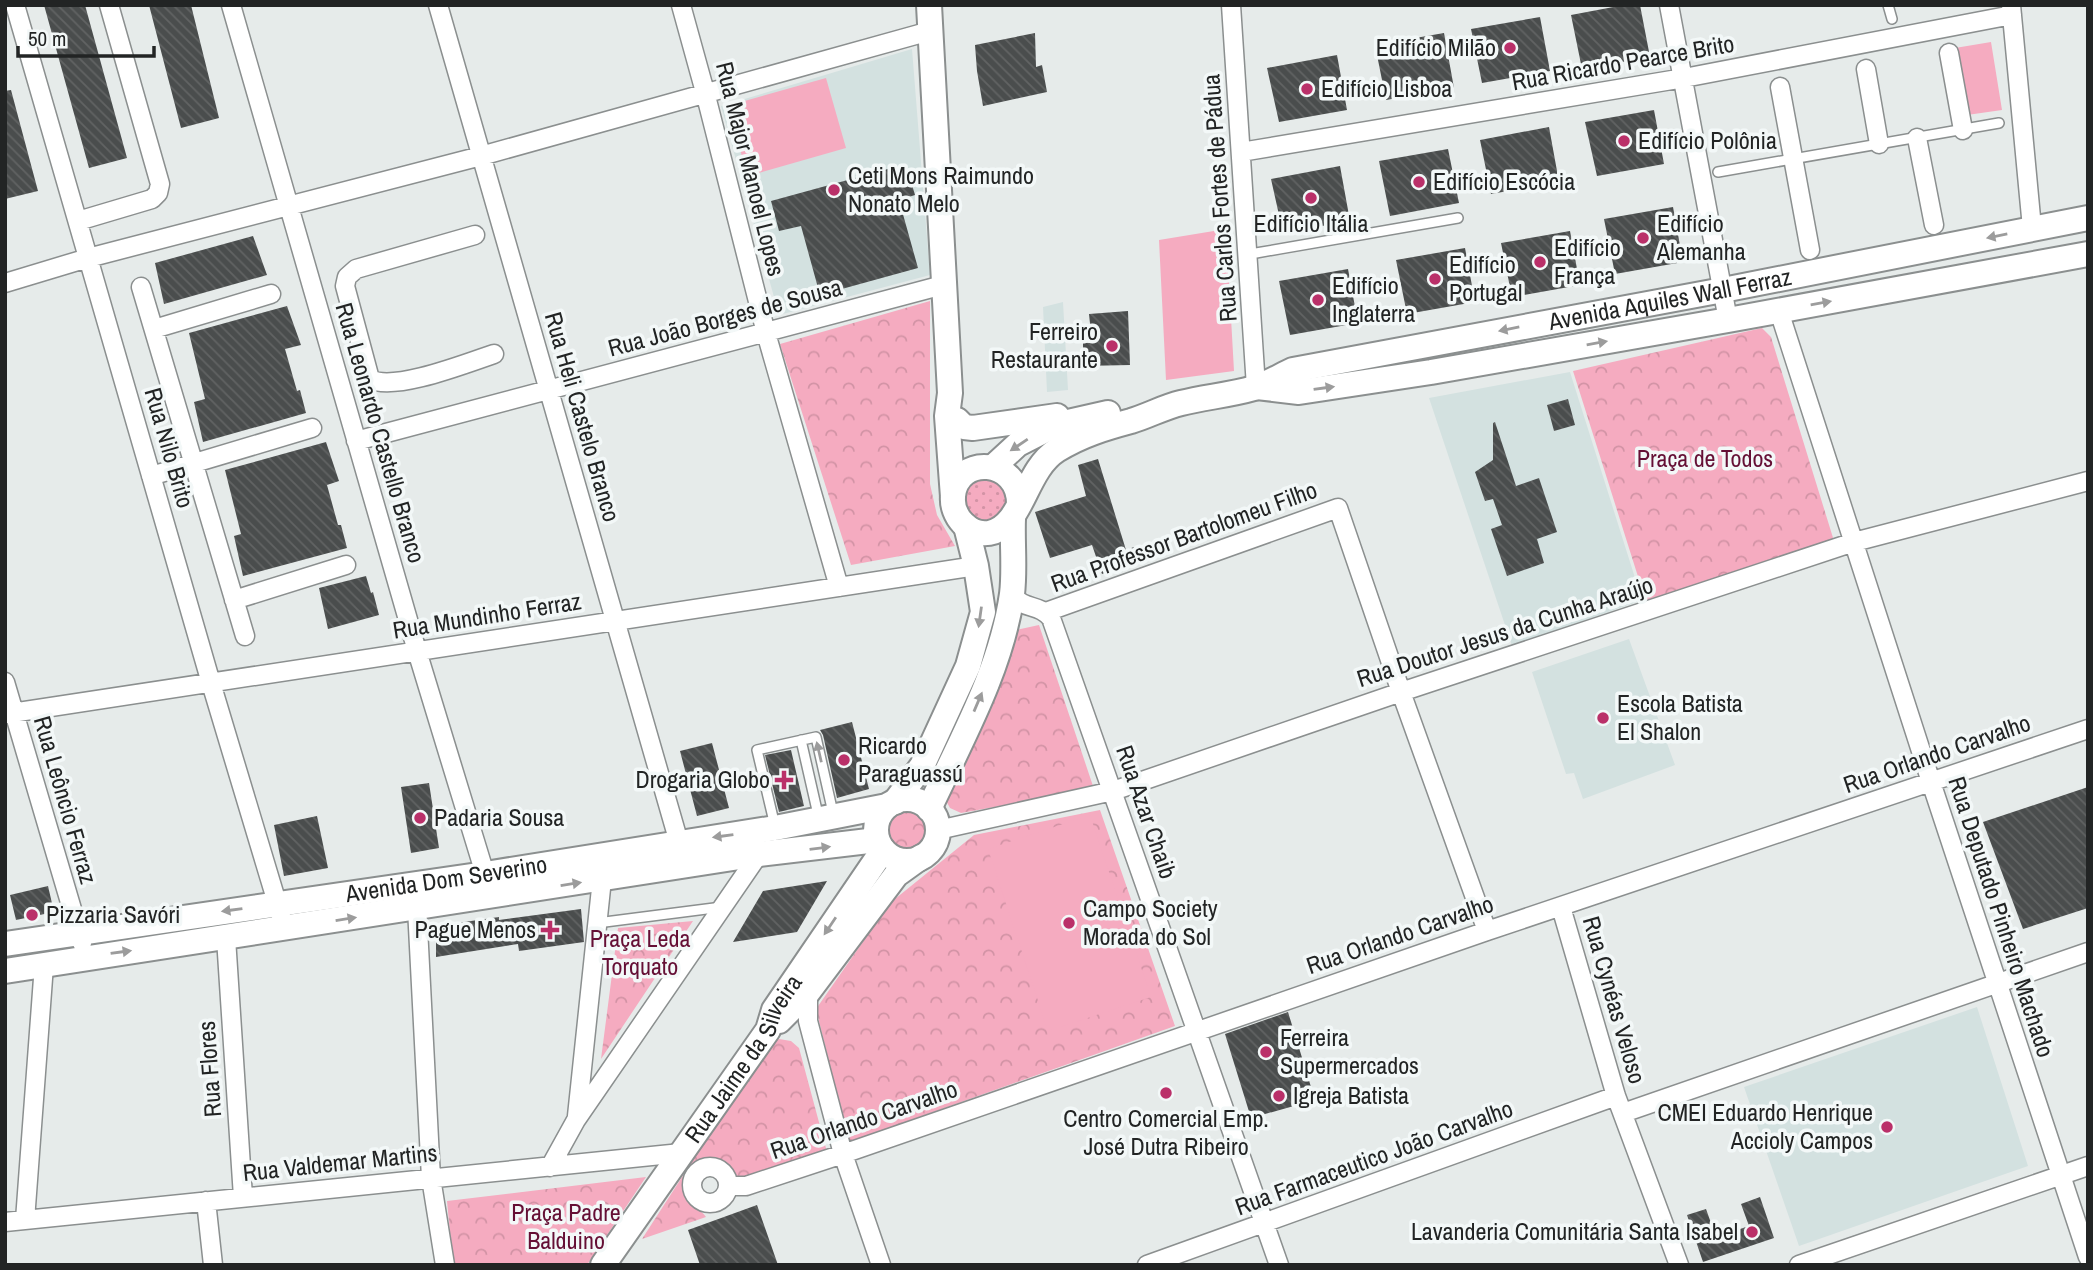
<svg xmlns="http://www.w3.org/2000/svg" width="2093" height="1270" font-family="'Archivo Narrow',sans-serif">
<style>
.built{fill:#d3e1e0}
.grass{fill:url(#grass-dots)}
.park{fill:url(#park-crowns)}
.garden{fill:#f5abc0}
.building{fill:url(#building-back-hatch)}
.lines{fill:none;stroke-linecap:round;stroke-linejoin:round}
.lane-casing{stroke:#8b8f8f;stroke-width:12}
.street-casing{stroke:#8b8f8f;stroke-width:21}
.secondary-casing{stroke:#8b8f8f;stroke-width:28}
.lane{stroke:#fff;stroke-width:9}
.street{stroke:#fff;stroke-width:18}
.secondary{stroke:#fff;stroke-width:24}
.oneway{fill:#9c9c9c}
.poi-dot{fill:#ba3069;stroke:#f3f8f8;stroke-width:2.5}
.labels{text-anchor:middle;stroke-width:7;stroke-linejoin:round;paint-order:stroke}
.poi-label{font-size:24px;fill:#222424;stroke:#f3f8f8;text-anchor:start}
.street-label{font-size:24px;fill:#222424;stroke:#f3f8f8}
.park-label{font-size:24px;fill:#650f35;stroke:#f3f8f8}
</style>
<defs>
<pattern id="grass-dots" width="8" height="8" patternUnits="userSpaceOnUse" patternTransform="scale(1.75)"><rect width="8" height="8" fill="#f5abc0"/><path d="M2 2h.1M6 6h.1" fill="none" stroke="#d293a5" stroke-width="1.8" stroke-linecap="round"/></pattern>
<pattern id="park-crowns" width="20" height="18" patternUnits="userSpaceOnUse" patternTransform="scale(1.75)"><rect width="20" height="18" fill="#f5abc0"/><path d="M2 6a3 3 0 1 1 6 0M12 15a3 3 0 1 1 6 0" fill="none" stroke="#d293a5"/></pattern>
<pattern id="building-back-hatch" width="6" height="6" patternUnits="userSpaceOnUse" patternTransform="scale(1.75)"><rect width="6" height="6" fill="#4a4d4d"/><path d="M-1 5l2 2M0 0l6 6M5-1l2 2" fill="none" stroke="#616363"/></pattern>
</defs>
<rect width="100%" height="100%" fill="#e6ebea"/>
<path class="built" d="M912,49L930,275L779,315L721,106Z
M1063,302L1068,390L1047,392L1043,307Z
M1570,372L1642,600L1512,646L1429,398Z
M1629,639L1675,765L1583,799L1574,773L1566,774L1532,672Z
M1977,1007L2028,1166L1799,1246L1744,1087Z"/>
<path class="grass" d="M965 500a21 21 0 1 1 42 0a21 21 0 1 1-42 0Z"/>
<path class="park" d="M930,301V484L937,515L955,546L851,565L780,344Z
M1762,328L1771,337L1834,541L1647,605L1573,371Z
M1039,625L1094,789L961,813L950,808L945,799L1012,631Z
M884 830a23 23 0 1 1 46 0a23 23 0 1 1-46 0Z
M1100,810L1175,1026L849,1142L816,1009L890,903L974,835Z
M693,921L601,1059L618,928Z
M779,1039L791,1041L799,1048L827,1152L743,1182C732,1177 728,1165 716,1162C696,1158 678,1178 686,1198C691,1207 701,1209 706,1217L642,1239L768,1044Z
M646,1177L587,1265H453L447,1201Z"/>
<path class="garden" d="M1991,42L2002,110L1967,115L1955,48Z
M826,78L846,148L748,176L727,106Z
M1226,229L1234,371L1166,380L1159,240Z
M1090,815L1151,997L1048,1031L988,849Z"/>
<path class="building" d="M44,5H85L127,158L89,168Z
M149,5H191L219,118L181,128Z
M1624,5H1640L1650,57L1582,69L1571,15Z
M1540,17L1550,71L1482,83L1471,29Z
M1035,33L1036,67L1042,65L1047,92L983,106L977,71L975,45Z
M1444,33L1454,88L1386,100L1375,45Z
M1337,55L1347,110L1279,122L1267,68Z
M11,90L38,191L5,199V91Z
M1654,110L1664,164L1597,176L1585,122Z
M1549,127L1559,182L1491,194L1480,140Z
M1448,149L1459,203L1390,216L1379,161Z
M906,164L915,195L899,200L918,268L820,295L801,226L779,231L771,201Z
M1340,166L1350,221L1283,233L1271,179Z
M1673,207L1683,262L1615,274L1604,219Z
M1570,231L1580,285L1512,297L1501,243Z
M253,236L267,275L164,304L155,263Z
M1465,248L1475,302L1407,314L1396,260Z
M1348,269L1358,323L1290,335L1279,281Z
M287,306L301,345L285,349L297,391L300,390L306,413L203,442L194,402L205,399L189,333Z
M1128,311L1130,365L1083,366V343H1092L1089,314Z
M1568,399L1575,425L1554,431L1547,405Z
M1495,422L1516,486L1539,478L1557,532L1537,539L1544,563L1507,576L1491,529L1502,525L1493,499L1485,501L1475,472L1493,460V423Z
M326,442L339,481L327,485L338,525H341L347,548L243,576L234,536L241,534L225,470Z
M1098,459L1126,550L1134,547L1138,561L1102,574L1092,545L1050,558L1035,512L1086,496L1078,465Z
M366,576L371,593L373,592L379,615L328,629L319,588Z
M852,722L869,789L837,798L823,735L820,730Z
M712,743L729,808L697,816L680,751Z
M791,750L804,806L779,812L765,755Z
M429,783L439,848L411,853L401,787Z
M2088,787V908L2023,929L1983,822Z
M317,816L328,868L284,876L274,825Z
M827,881L797,932L733,942L763,891Z
M48,886L54,912L16,920L10,895Z
M581,909L584,942L519,951L518,944L436,957V926L499,917V920Z
M1288,1012L1315,1100L1251,1118L1225,1034Z
M1760,1197L1774,1238L1703,1262L1687,1215L1706,1209L1716,1237L1749,1226L1741,1204Z
M757,1205L778,1265H700L688,1230Z"/>
<g class="lines">
<defs>
<path id="lane" d="M1888,5L1892,19
M1718,172L1999,123
M1256,253L1458,218
M801,740L819,819
M775,826L757,750L816,737L833,813
M597,923L722,907"/>
<path id="street" d="M15,5L211,683L281,916
M231,5L417,651L485,874
M438,5L682,853
M681,5L705,92L766,333L839,587
M1231,5L1256,387
M1669,5L1728,320
M2011,5L2032,228
M1949,53L1963,130
M1866,69L1879,144
M1780,87L1810,250
M1917,138L1934,225
M1241,152L1684,78L2012,15
M78,221L152,199L158,193L160,184L109,5
M475,235L356,269L347,277L345,286L370,379C394,392 467,363 494,354
M5,283L88,258L481,156L930,31
M141,287L245,636
M1779,311L1931,782L2088,1257
M154,329L271,294
M356,441L943,285
M151,476L312,428
M1012,595C1026,611 1038,603 1051,618L1279,1265
M234,600L346,565
M1046,612L1338,508L1401,692L1487,931
M5,682L82,943
M5,714L976,566
M938,830L1113,791L1401,692L1854,542L2088,481
M1561,907L1616,1096L1679,1265
M417,908L431,1178L445,1265
M226,938L243,1197
M808,992V1021L843,1154L881,1265
M1623,1113L2088,952
M577,1116L602,879
M692 1185a18 18 0 1 1 36 0a18 18 0 1 1-36 0Z
M550,1167L576,1120L759,854
M728,1186H746L843,1154L1487,931L2088,729
M206,1201L213,1265
M25,1220L44,965
M5,1222L681,1153
M1147,1265L1616,1096
M1799,1265L2088,1166"/>
<g id="secondary">
<path d="M929,5L950,393L947,416L953,497"/>
<path d="M1257,387L1299,392L1431,372L1728,320L2088,254"/>
<path d="M957,420L964,427L973,428L1057,416"/>
<path d="M993,467L1018,444L1055,425L1108,413"/>
<path id="s1" d="M1019,505C1020,458 957,454 953,496C951,516 969,536 989,533C1023,527 1024,471 1057,450C1081,435 1105,428 1131,421C1148,416 1164,407 1181,403C1205,397 1230,395 1254,388C1267,384 1280,376 1293,370L1723,290L2088,218"/>
<circle cx="907" cy="830" r="31"/>
<path d="M895,802L922,766L968,666L983,612L976,566L966,526"/>
<path d="M929,809C961,740 1001,670 1012,594C1015,570 1012,543 1013,519"/>
<path id="s2" d="M5,944L485,874L775,828L887,806"/>
<path d="M5,971L759,854L877,840"/>
<path d="M779,1021L808,992L896,875L921,857"/>
<path id="s3" d="M603,1265L768,1030L774,1010L883,850"/>
</g>
</defs>
<use href="#lane" class="lane-casing"/>
<use href="#street" class="street-casing"/>
<use href="#secondary" class="secondary-casing"/>
<use href="#lane" class="lane"/>
<use href="#street" class="street"/>
<use href="#secondary" class="secondary"/>
</g>
<defs><path id="oneway-solid" d="M-6-.8H1V-3.2L6.5 0L1 3.2V.8H-6Z" transform="scale(1.75)"/></defs>
<g class="oneway">
<use href="#oneway-solid" transform="translate(1997 236) rotate(169)"/>
<use href="#oneway-solid" transform="translate(1821 303) rotate(-10)"/>
<use href="#oneway-solid" transform="translate(1509 329) rotate(169)"/>
<use href="#oneway-solid" transform="translate(1597 343) rotate(-10)"/>
<use href="#oneway-solid" transform="translate(1324 388) rotate(-8)"/>
<use href="#oneway-solid" transform="translate(1019 445) rotate(146)"/>
<use href="#oneway-solid" transform="translate(980 617) rotate(98)"/>
<use href="#oneway-solid" transform="translate(978 702) rotate(-67)"/>
<use href="#oneway-solid" transform="translate(819 752) rotate(-103)"/>
<use href="#oneway-solid" transform="translate(723 836) rotate(172)"/>
<use href="#oneway-solid" transform="translate(820 848) rotate(-7)"/>
<use href="#oneway-solid" transform="translate(571 884) rotate(-9)"/>
<use href="#oneway-solid" transform="translate(232 910) rotate(172)"/>
<use href="#oneway-solid" transform="translate(346 919) rotate(-9)"/>
<use href="#oneway-solid" transform="translate(830 926) rotate(124)"/>
<use href="#oneway-solid" transform="translate(121 952) rotate(-8)"/>
</g>
<g class="poi-dot">
<circle cx="1510" cy="48" r="7"/>
<circle cx="1307" cy="89" r="7"/>
<circle cx="1624" cy="141" r="7"/>
<circle cx="1419" cy="182" r="7"/>
<circle cx="834" cy="190" r="7"/>
<circle cx="1311" cy="198" r="7"/>
<circle cx="1643" cy="238" r="7"/>
<circle cx="1540" cy="262" r="7"/>
<circle cx="1435" cy="279" r="7"/>
<circle cx="1318" cy="300" r="7"/>
<circle cx="1112" cy="346" r="7"/>
<circle cx="1603" cy="718" r="7"/>
<circle cx="844" cy="760" r="7"/>
<path d="M780.5 769.5h7v7h7v7h-7v7h-7v-7h-7v-7h7z"/>
<circle cx="420" cy="818" r="7"/>
<circle cx="32" cy="915" r="7"/>
<circle cx="1069" cy="923" r="7"/>
<path d="M546.5 919.5h7v7h7v7h-7v7h-7v-7h-7v-7h7z"/>
<circle cx="1266" cy="1052" r="7"/>
<circle cx="1166" cy="1093" r="7"/>
<circle cx="1279" cy="1096" r="7"/>
<circle cx="1887" cy="1127" r="7"/>
<circle cx="1752" cy="1232" r="7"/>
</g>
<g class="labels">
<g class="poi-label">
<text x="1496" y="56" text-anchor="end">Edifício Milão</text>
<text x="1321" y="97">Edifício Lisboa</text>
<text x="1638" y="149">Edifício Polônia</text>
<text x="848" y="184">Ceti Mons Raimundo<tspan x="848" dy="28">Nonato Melo</tspan></text>
<text x="1433" y="190">Edifício Escócia</text>
<text x="1311" y="232" text-anchor="middle">Edifício Itália</text>
<text x="1657" y="232">Edifício<tspan x="1657" dy="28">Alemanha</tspan></text>
<text x="1554" y="256">Edifício<tspan x="1554" dy="28">França</tspan></text>
<text x="1449" y="273">Edifício<tspan x="1449" dy="28">Portugal</tspan></text>
<text x="1332" y="294">Edifício<tspan x="1332" dy="28">Inglaterra</tspan></text>
<text x="1098" y="340" text-anchor="end">Ferreiro<tspan x="1098" dy="28">Restaurante</tspan></text>
<text x="1617" y="712">Escola Batista<tspan x="1617" dy="28">El Shalon</tspan></text>
<text x="858" y="754">Ricardo<tspan x="858" dy="28">Paraguassú</tspan></text>
<text x="770" y="788" text-anchor="end">Drogaria Globo</text>
<text x="434" y="826">Padaria Sousa</text>
<text x="1083" y="917">Campo Society<tspan x="1083" dy="28">Morada do Sol</tspan></text>
<text x="46" y="923">Pizzaria Savóri</text>
<text x="536" y="938" text-anchor="end">Pague Menos</text>
<text x="1280" y="1046">Ferreira<tspan x="1280" dy="28">Supermercados</tspan></text>
<text x="1293" y="1104">Igreja Batista</text>
<text x="1873" y="1121" text-anchor="end">CMEI Eduardo Henrique<tspan x="1873" dy="28">Accioly Campos</tspan></text>
<text x="1166" y="1127" text-anchor="middle">Centro Comercial Emp.<tspan x="1166" dy="28">José Dutra Ribeiro</tspan></text>
<text x="1738" y="1240" text-anchor="end">Lavanderia Comunitária Santa Isabel</text>
</g>
<g class="street-label">
<text transform="translate(1623 63) rotate(-10)" y="8">Rua Ricardo Pearce Brito</text>
<text transform="translate(750 169) rotate(76)" y="8">Rua Major Manoel Lopes</text>
<text transform="translate(1220 198) rotate(-94)" y="8">Rua Carlos Fortes de Pádua</text>
<text dy="8" stroke="none"><textPath href="#s1" startOffset="908">Avenida Aquiles Wall Ferraz</textPath></text>
<text transform="translate(725 318) rotate(-15)" y="8">Rua João Borges de Sousa</text>
<text transform="translate(582 417) rotate(74)" y="8">Rua Heli Castelo Branco</text>
<text transform="translate(380 433) rotate(74)" y="8">Rua Leonardo Castello Branco</text>
<text transform="translate(169 448) rotate(74)" y="8">Rua Nilo Brito</text>
<text transform="translate(1184 537) rotate(-20)" y="8">Rua Professor Bartolomeu Filho</text>
<text transform="translate(487 616) rotate(-9)" y="8">Rua Mundinho Ferraz</text>
<text transform="translate(1505 632) rotate(-18)" y="8">Rua Doutor Jesus da Cunha Araújo</text>
<text transform="translate(1937 754) rotate(-19)" y="8">Rua Orlando Carvalho</text>
<text transform="translate(65 800) rotate(74)" y="8">Rua Leôncio Ferraz</text>
<text transform="translate(1146 812) rotate(71)" y="8">Rua Azar Chaib</text>
<text dy="8" stroke="none"><textPath href="#s2" startOffset="446">Avenida Dom Severino</textPath></text>
<text transform="translate(2001 917) rotate(72)" y="8">Rua Deputado Pinheiro Machado</text>
<text transform="translate(1400 935) rotate(-19)" y="8">Rua Orlando Carvalho</text>
<text transform="translate(1614 1000) rotate(74)" y="8">Rua Cynéas Veloso</text>
<text dy="8" stroke="none"><textPath href="#s3" startOffset="250">Rua Jaime da Silveira</textPath></text>
<text transform="translate(210 1069) rotate(-94)" y="8">Rua Flores</text>
<text transform="translate(864 1120) rotate(-19)" y="8">Rua Orlando Carvalho</text>
<text transform="translate(1374 1158) rotate(-20)" y="8">Rua Farmaceutico João Carvalho</text>
<text transform="translate(340 1163) rotate(-6)" y="8">Rua Valdemar Martins</text>
</g>
<g class="park-label">
<text x="1705" y="467">Praça de Todos</text>
<text x="640" y="947">Praça Leda<tspan x="640" dy="28">Torquato</tspan></text>
<text x="566" y="1221">Praça Padre<tspan x="566" dy="28">Balduino</tspan></text>
</g>
</g>
<rect width="2093" height="1270" fill="none" stroke="#222424" stroke-width="14"/>
<path d="M18 46v10h136v-10" fill="none" stroke="#222424" stroke-width="3.5"/>
<text x="28" y="46" font-size="21" fill="#222424" stroke="#f3f8f8" stroke-width="5" paint-order="stroke">50 m</text>
</svg>
